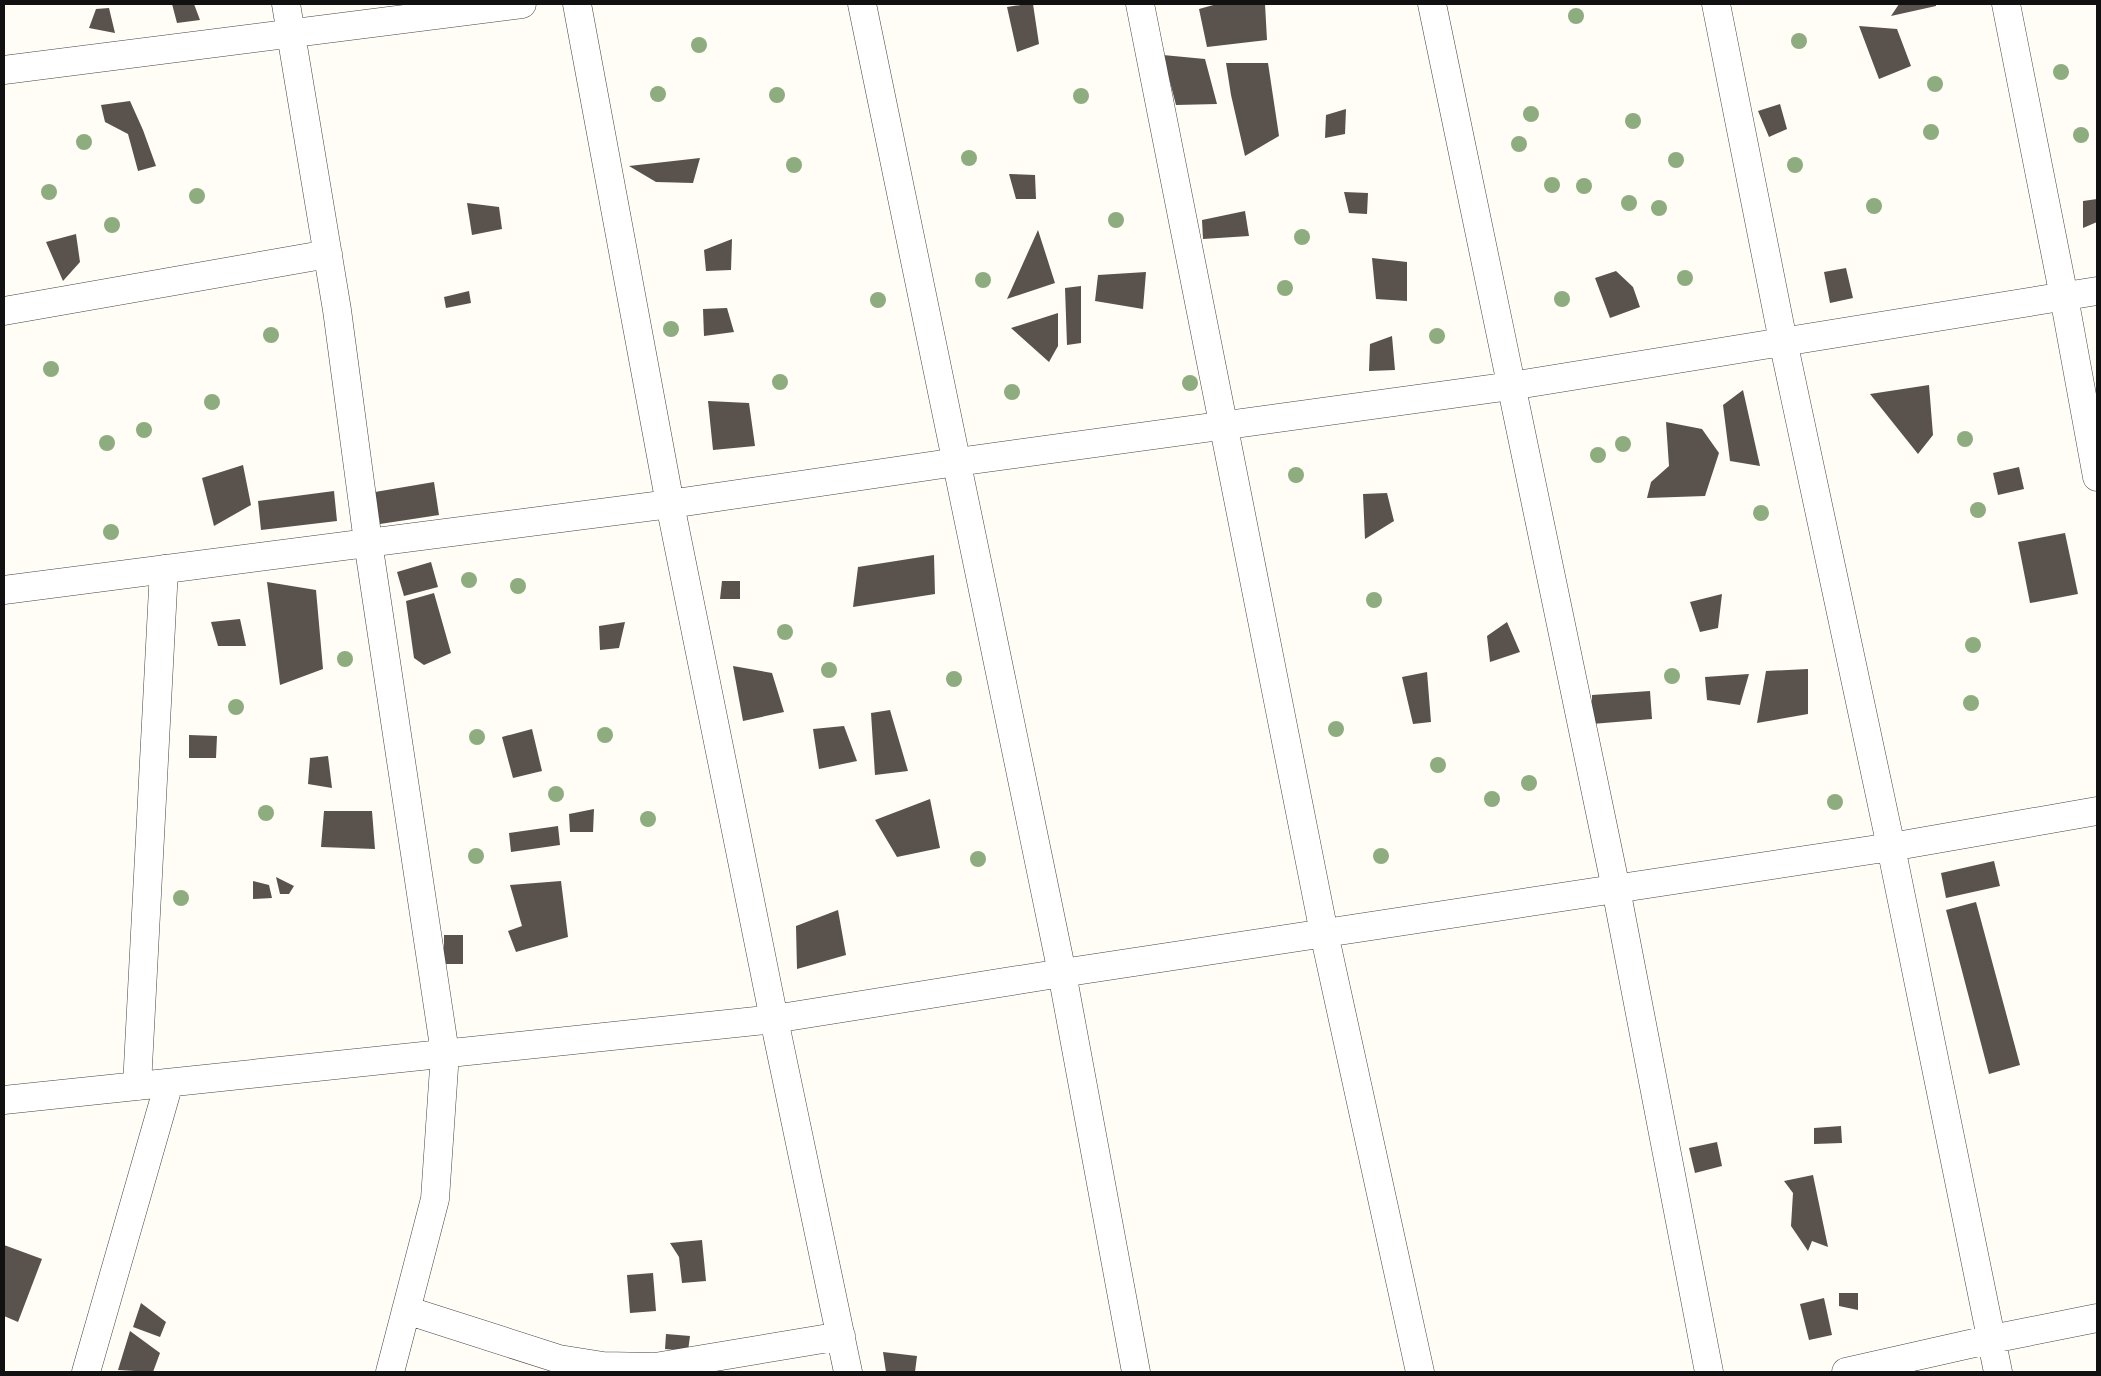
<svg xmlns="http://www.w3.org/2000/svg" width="2101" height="1376" font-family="'Noto Serif',serif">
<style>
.building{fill:#5a524d}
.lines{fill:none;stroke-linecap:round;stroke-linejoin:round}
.minor-casing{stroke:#444;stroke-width:29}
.minor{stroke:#fff;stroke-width:28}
.tree{fill:#8dad7f}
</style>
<rect width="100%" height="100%" fill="#fffdf5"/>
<path class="building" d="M172,4H194L200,20L177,23Z
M1027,4H1033L1039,44L1017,52L1007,7Z
M1217,4H1265L1267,40L1207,47L1199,9Z
M1899,4H1936V6L1891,16Z
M109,8L115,33L89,28L96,9Z
M1859,26L1897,29L1911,66L1879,79Z
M1163,55L1205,59L1217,104L1176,105Z
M1226,63H1268L1279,136L1245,156L1231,95Z
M130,101L143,130L156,166L138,171L128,134L105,122L101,105Z
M1780,104L1787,129L1769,137L1758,111Z
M1346,109L1345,134L1325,138L1326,115Z
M700,158L693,183L656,182L629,166Z
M1009,174L1035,175L1036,199H1016Z
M1344,192L1368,193L1367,214L1349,213Z
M2097,199V222L2083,228V201Z
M467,203L499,207L502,229L472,235Z
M1245,211L1249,236L1203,239L1202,220Z
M1038,230L1055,283L1007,299Z
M76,234L80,262L63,281L46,242Z
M732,239L731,270L706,271L704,250Z
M1372,258L1407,262V301L1376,299Z
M1846,268L1853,298L1830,303L1824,272Z
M1616,271L1633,287L1640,307L1610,318L1595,278Z
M1146,272L1143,309L1095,301L1098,275Z
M1081,286V343L1067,345L1065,288Z
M469,291L471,303L446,308L444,297Z
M727,308L734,332L704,336L703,309Z
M1058,313V346L1049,362L1011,328Z
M1392,336L1395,370L1369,371L1370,344Z
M1929,385L1933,435L1918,454L1870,394Z
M1743,390L1760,466L1730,461L1723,405Z
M708,401L749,403L755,446L713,450Z
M1666,422L1702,429L1719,453L1705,496L1647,498L1651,482L1669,466Z
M243,465L251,505L214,526L202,478Z
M2019,467L2024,489L1998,495L1993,473Z
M434,482L439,515L380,524L375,492Z
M334,491L337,521L261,530L258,501Z
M1387,493L1394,521L1365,539L1363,494Z
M2065,533L2078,594L2030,603L2018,542Z
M934,555L935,594L853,607L858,567Z
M431,562L438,587L404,596L397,572Z
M722,581H740V599H720Z
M267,582L316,590L323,669L280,685Z
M434,593L451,653L424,665L414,658L406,601Z
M1722,594L1718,628L1700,632L1690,602Z
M240,619L246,646H218L211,622Z
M625,622L619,648L600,650L599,626Z
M1507,622L1520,652L1490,662L1487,636Z
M733,666L772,673L784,712L743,721Z
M1808,669V714L1757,723L1766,671Z
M1427,672L1431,722L1413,724L1402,677Z
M1749,674L1740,705L1707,700L1705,677Z
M1650,691L1652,719L1592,724V695Z
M890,710L908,771L875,775L871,713Z
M844,726L857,761L819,769L813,729Z
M532,729L542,771L513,778L502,737Z
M189,735L217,736L216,758H189Z
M328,756L332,788L308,784L310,758Z
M930,799L940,848L897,857L875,820Z
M594,809L593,832H570L569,814Z
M324,811H372L375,849L321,847Z
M558,826L560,845L511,852L509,833Z
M1994,861L2000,886L1946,898L1941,873Z
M276,877L294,886L289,894H280Z
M253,881L269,885L272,898L253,899Z
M561,881L568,937L516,952L508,931L522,926L510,885Z
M1976,902L2020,1065L1989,1074L1946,910Z
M838,910L846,955L797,969L796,926Z
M444,935H463V964H444Z
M1841,1126L1842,1143L1814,1144V1128Z
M1717,1142L1722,1166L1695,1173L1689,1148Z
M1813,1175L1828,1247L1812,1241L1808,1251L1791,1226L1793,1193L1784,1181Z
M702,1240L706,1281L682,1283L679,1257L670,1243Z
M4,1245L42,1259L18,1322L4,1316Z
M653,1273L656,1311L630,1313L627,1275Z
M1839,1293H1858V1310L1839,1306Z
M1824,1298L1832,1335L1809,1340L1800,1304Z
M141,1303L166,1322L160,1337L133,1327Z
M130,1331L160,1353L153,1372L118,1370Z
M666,1334L690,1336L688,1351L665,1349Z
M883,1352L917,1356L915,1372H886Z"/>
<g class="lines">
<defs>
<path id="minor" d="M286,4L337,310L368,542L445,1053L435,1199L390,1372
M577,4L670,504L774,1019L848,1372
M862,4L1062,973L1136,1372
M1140,4L1324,933L1420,1372
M1432,4L1616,889L1709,1372
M1716,4L1783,341L1891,847L1998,1372
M2006,4L2064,297L2097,477
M4,70L522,4
M4,311L328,254
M4,590L670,504L957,462L1511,386L2097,291
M137,1086L164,569
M4,1100L774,1019L1062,973L1891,847L2097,811
M406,1310L559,1359L603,1366L655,1367L841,1336
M86,1372L169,1083
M1846,1372L1992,1339L2097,1318"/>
</defs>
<use href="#minor" class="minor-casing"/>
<use href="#minor" class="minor"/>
</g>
<g class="tree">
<circle cx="1576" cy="16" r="8"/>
<circle cx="1799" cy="41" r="8"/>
<circle cx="699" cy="45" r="8"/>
<circle cx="2061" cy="72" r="8"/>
<circle cx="1935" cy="84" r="8"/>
<circle cx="658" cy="94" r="8"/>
<circle cx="777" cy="95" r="8"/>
<circle cx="1081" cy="96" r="8"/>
<circle cx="1531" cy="114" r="8"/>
<circle cx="1633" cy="121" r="8"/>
<circle cx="1931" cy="132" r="8"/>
<circle cx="2081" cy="135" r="8"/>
<circle cx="84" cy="142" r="8"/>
<circle cx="1519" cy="144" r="8"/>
<circle cx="969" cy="158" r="8"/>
<circle cx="1676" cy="160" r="8"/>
<circle cx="794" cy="165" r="8"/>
<circle cx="1795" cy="165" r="8"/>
<circle cx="1552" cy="185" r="8"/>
<circle cx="1584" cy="186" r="8"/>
<circle cx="49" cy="192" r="8"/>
<circle cx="197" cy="196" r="8"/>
<circle cx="1629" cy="203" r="8"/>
<circle cx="1874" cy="206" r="8"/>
<circle cx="1659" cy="208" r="8"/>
<circle cx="1116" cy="220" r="8"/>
<circle cx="112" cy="225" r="8"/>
<circle cx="1302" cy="237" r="8"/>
<circle cx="1685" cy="278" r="8"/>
<circle cx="983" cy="280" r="8"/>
<circle cx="1285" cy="288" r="8"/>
<circle cx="1562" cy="299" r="8"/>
<circle cx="878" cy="300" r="8"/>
<circle cx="671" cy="329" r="8"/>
<circle cx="271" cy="335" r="8"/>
<circle cx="1437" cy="336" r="8"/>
<circle cx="51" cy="369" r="8"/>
<circle cx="780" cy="382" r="8"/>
<circle cx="1190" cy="383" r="8"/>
<circle cx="1012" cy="392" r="8"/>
<circle cx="212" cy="402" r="8"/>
<circle cx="144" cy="430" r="8"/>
<circle cx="1965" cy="439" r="8"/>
<circle cx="107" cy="443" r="8"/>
<circle cx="1623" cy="444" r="8"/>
<circle cx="1598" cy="455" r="8"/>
<circle cx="1296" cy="475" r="8"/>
<circle cx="1978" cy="510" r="8"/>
<circle cx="1761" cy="513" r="8"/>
<circle cx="111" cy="532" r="8"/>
<circle cx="469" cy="580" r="8"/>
<circle cx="518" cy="586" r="8"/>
<circle cx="1374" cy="600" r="8"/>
<circle cx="785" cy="632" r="8"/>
<circle cx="1973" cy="645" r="8"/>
<circle cx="345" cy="659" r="8"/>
<circle cx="829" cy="670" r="8"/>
<circle cx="1672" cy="676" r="8"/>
<circle cx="954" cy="679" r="8"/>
<circle cx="1971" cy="703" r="8"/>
<circle cx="236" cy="707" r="8"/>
<circle cx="1336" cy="729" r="8"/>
<circle cx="605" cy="735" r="8"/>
<circle cx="477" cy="737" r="8"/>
<circle cx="1438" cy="765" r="8"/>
<circle cx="1529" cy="783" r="8"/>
<circle cx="556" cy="794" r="8"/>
<circle cx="1492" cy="799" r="8"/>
<circle cx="1835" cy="802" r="8"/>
<circle cx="266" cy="813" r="8"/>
<circle cx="648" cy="819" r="8"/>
<circle cx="476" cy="856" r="8"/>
<circle cx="1381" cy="856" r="8"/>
<circle cx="978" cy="859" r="8"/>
<circle cx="181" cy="898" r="8"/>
</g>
<rect width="2101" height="1376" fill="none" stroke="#111111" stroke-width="10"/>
</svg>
